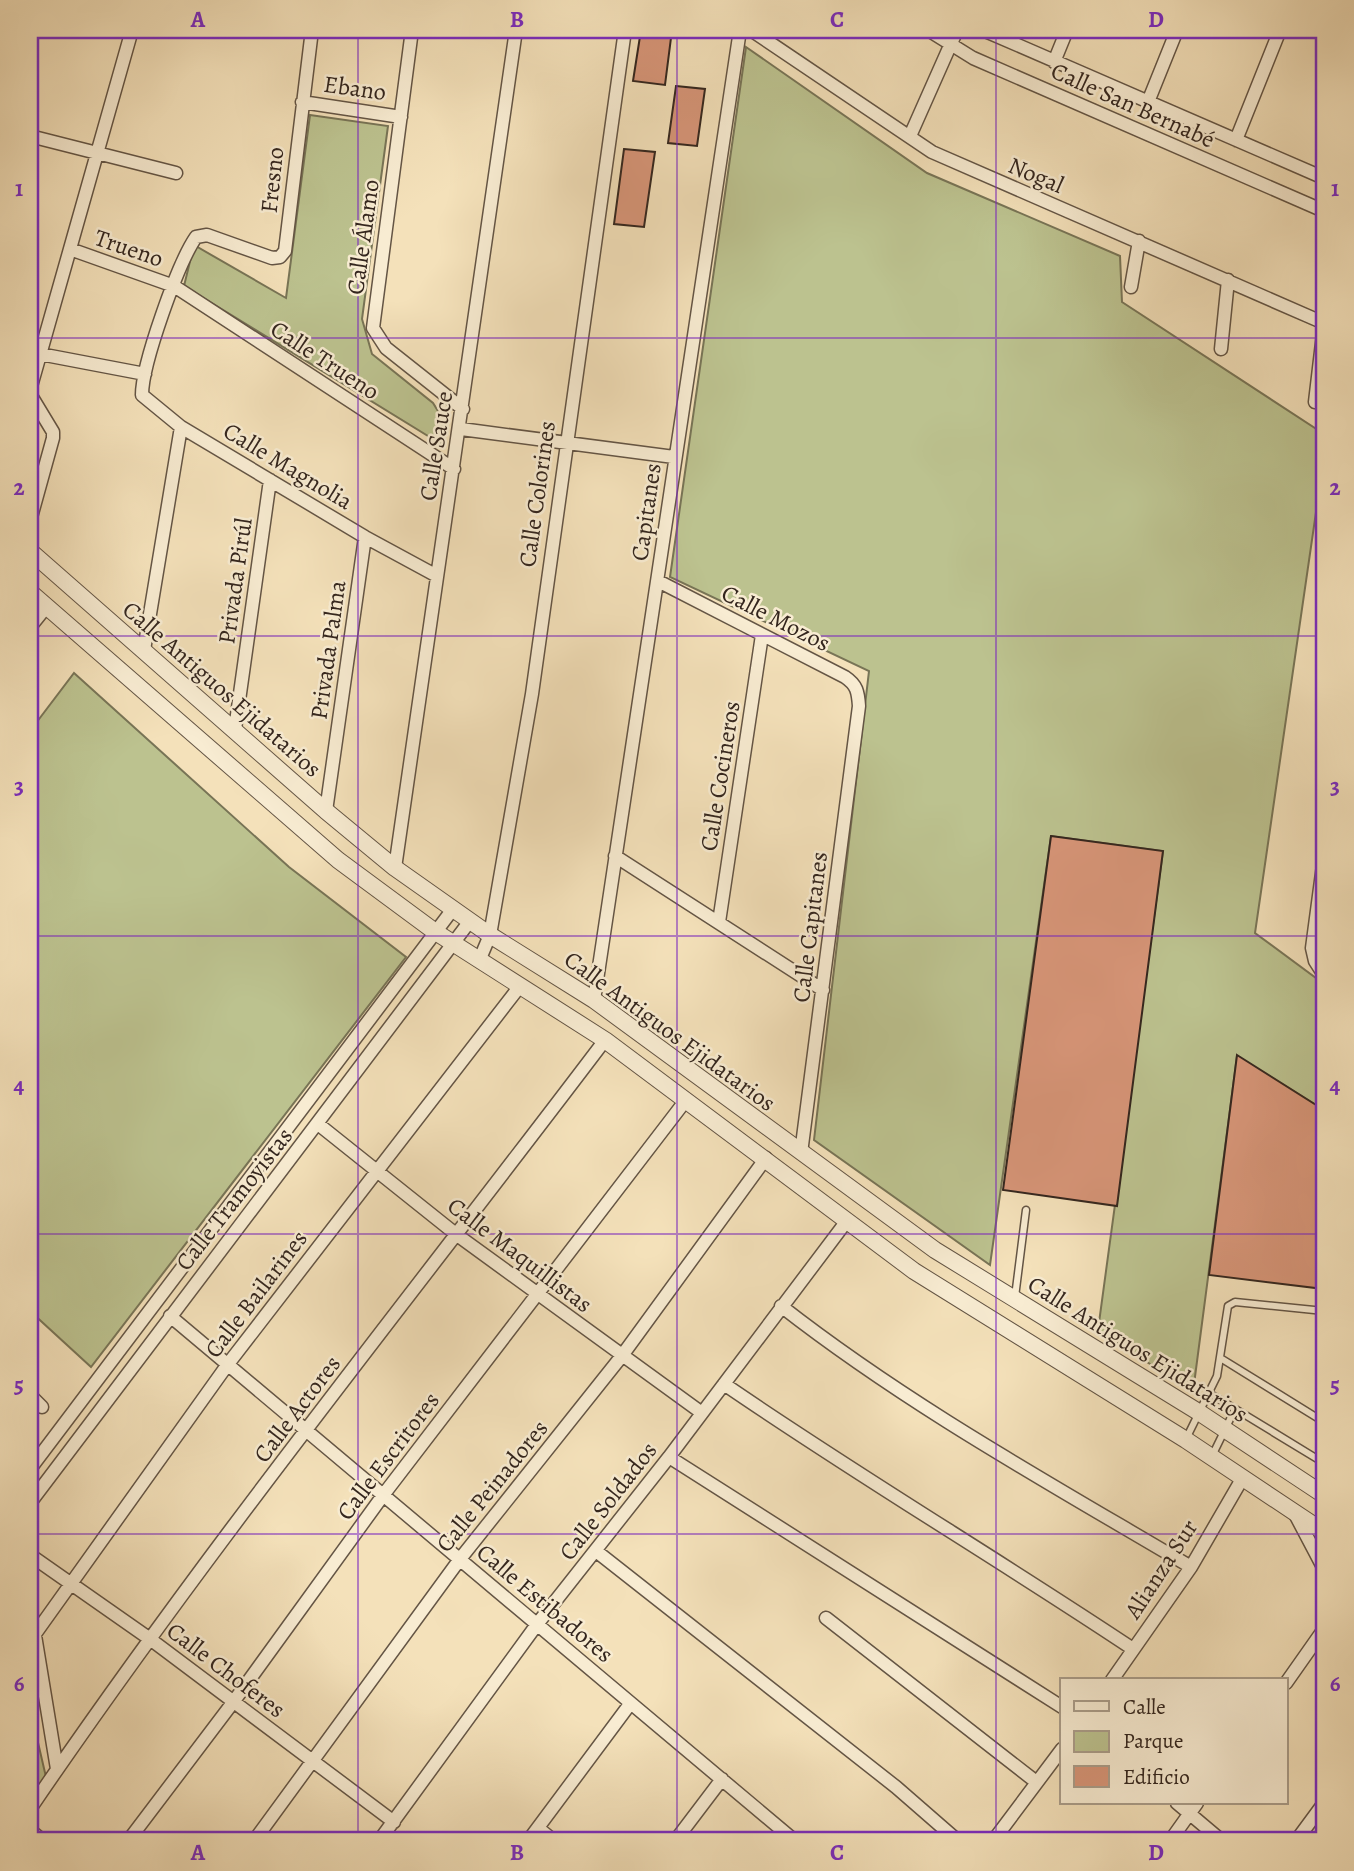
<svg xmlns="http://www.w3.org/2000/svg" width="1354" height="1871" font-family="Alegreya,serif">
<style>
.green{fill:#bcc28f;stroke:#787456;stroke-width:2}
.building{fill:#d79578;stroke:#34261e;stroke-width:2}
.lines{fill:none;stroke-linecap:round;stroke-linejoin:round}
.service-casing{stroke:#645545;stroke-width:9}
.minor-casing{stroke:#645545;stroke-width:15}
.tertiary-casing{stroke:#645545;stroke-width:18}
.service{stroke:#f8ecd2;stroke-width:6}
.minor{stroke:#f8ecd2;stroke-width:12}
.tertiary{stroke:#f8ecd2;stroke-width:16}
.grid{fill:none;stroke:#7b2cbf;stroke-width:2;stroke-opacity:0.55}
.labels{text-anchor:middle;stroke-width:5;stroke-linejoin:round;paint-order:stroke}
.street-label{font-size:24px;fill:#34261e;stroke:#f8ecd2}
.neatline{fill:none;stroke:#7b2cbf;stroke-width:2.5}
.grid-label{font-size:23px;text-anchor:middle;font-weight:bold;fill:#7b2cbf}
</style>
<rect width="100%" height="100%" fill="#f4e1ba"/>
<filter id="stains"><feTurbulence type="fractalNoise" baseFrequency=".00286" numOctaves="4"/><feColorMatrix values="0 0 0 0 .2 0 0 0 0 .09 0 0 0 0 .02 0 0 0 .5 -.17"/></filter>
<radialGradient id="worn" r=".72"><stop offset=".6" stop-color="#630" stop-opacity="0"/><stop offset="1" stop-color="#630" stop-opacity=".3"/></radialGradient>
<path class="green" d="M746,47L927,173L1120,256L1122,302L1324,434V457L1255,933L1324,984V1110L1237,1056L1193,1392L1098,1330L1163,851L1051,836L990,1265L814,1140L869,671L670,577Z
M310,115L388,126L362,319L372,354L433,403L446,424L441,444L184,286L194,245L286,298Z
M74,673L289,867L406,957L91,1367L30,1311V731Z
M30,1708L46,1777L30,1799Z"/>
<path class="building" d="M641,30H672L665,85L633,81Z
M676,86L705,89L697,146L668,143Z
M624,149L655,152L644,227L614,224Z
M1051,836L1163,851L1117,1206L1003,1190Z
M1237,1055L1324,1110V1289L1209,1275Z"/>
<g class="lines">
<defs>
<path id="service" d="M1015,1297L1026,1210
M1222,1359L1324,1422
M1209,1393L1324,1463
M1186,1439L1217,1376L1228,1306L1235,1302L1324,1311
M1213,1454L1235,1409"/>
<path id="minor" d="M312,30L285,251L280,257L272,258L207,235L196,237C178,263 142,364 142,395L181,427L365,537L437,576
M412,30L373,328L386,348L463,409
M751,30L932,152L1324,323
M928,30L973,58L1324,211
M983,30L1324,178
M1054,62L1067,30
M302,102L401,117
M1148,102L1177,30
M30,136L176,173
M910,136L957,30
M1236,140L1280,30
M70,249L174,286L454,469
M1131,287L1139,241
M1221,349L1228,280
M40,354L145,374
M30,390L132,30
M30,394L53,432V438L30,521
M1315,402L1324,326
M461,429L674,457
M658,581L845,677C857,685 858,692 859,706L801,1153
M30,627L47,606
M144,650L181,427
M235,729L270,480
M326,811L365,537
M615,856L823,990
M1324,858L1312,948L1315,961L1324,975
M395,868L516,30
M719,922L762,635
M479,961L490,935L532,694L625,30
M594,1000L740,30
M318,1124L457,1235L702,1413
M781,1306C909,1406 1051,1484 1191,1567
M170,1316L795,1841
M724,1384C858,1476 998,1559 1133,1649
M30,1395L42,1407
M669,1457L1062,1707
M30,1469L453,909
M30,1503L470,921
M1295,1514L1324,1569
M596,1551L896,1787L958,1841
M30,1555L150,1639L394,1822
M30,1605L57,1769
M826,1618L1035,1781
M35,1634L228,1364L520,986
M1112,1680L1191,1567L1242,1479
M1286,1683L1324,1629
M1177,1803L1222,1841
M30,1809C210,1545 412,1295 605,1040
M538,1828L554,1841
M30,1830L43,1841
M128,1841L234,1701L384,1494L686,1100
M254,1841L460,1559L621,1357L766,1158
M379,1841L538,1623L669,1457L846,1222
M528,1841L630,1704
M675,1841L722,1779
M993,1841L1062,1749
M1170,1841L1197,1803
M1296,1841L1324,1803"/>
<path id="tertiary" d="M30,551L326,811L395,868L490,935L594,1000L935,1250L1200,1413L1324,1495
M30,592L338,860L434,931L605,1040L914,1271L1186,1440L1324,1532"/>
</defs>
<use href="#service" class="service-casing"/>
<use href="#minor" class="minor-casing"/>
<use href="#tertiary" class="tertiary-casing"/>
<use href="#service" class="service"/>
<use href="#minor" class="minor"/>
<use href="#tertiary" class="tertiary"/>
</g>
<path class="grid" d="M358,30V1841M677,30V1841M996,30V1841M30,338H1324M30,636H1324M30,936H1324M30,1234H1324M30,1534H1324"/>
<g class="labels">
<g class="street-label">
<text transform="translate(355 88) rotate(8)" y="8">Ebano</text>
<text transform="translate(1133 105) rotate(24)" y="8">Calle San Bernabé</text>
<text transform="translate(1036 175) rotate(23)" y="8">Nogal</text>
<text transform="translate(272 180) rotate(-84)" y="8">Fresno</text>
<text transform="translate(363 237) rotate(-82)" y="8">Calle Álamo</text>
<text transform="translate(129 248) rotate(19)" y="8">Trueno</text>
<text transform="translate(325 360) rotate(33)" y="8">Calle Trueno</text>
<text transform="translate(436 446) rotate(-81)" y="8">Calle Sauce</text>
<text transform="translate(288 466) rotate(31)" y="8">Calle Magnolia</text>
<text transform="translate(537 494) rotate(-82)" y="8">Calle Colorines</text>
<text transform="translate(646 512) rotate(-82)" y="8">Capitanes</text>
<text transform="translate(235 581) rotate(-82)" y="8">Privada Pirúl</text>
<text transform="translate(776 618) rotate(27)" y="8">Calle Mozos</text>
<text transform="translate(328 650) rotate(-82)" y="8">Privada Palma</text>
<text transform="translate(222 689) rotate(41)" y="8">Calle Antiguos Ejidatarios</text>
<text transform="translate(720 776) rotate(-81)" y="8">Calle Cocineros</text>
<text transform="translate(810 927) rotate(-83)" y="8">Calle Capitanes</text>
<text transform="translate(670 1031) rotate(36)" y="8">Calle Antiguos Ejidatarios</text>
<text transform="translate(234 1199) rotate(-52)" y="8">Calle Tramoyistas</text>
<text transform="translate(520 1255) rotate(37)" y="8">Calle Maquillistas</text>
<text transform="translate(256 1294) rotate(-53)" y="8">Calle Bailarines</text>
<text transform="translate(1138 1349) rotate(32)" y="8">Calle Antiguos Ejidatarios</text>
<text transform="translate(297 1409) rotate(-53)" y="8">Calle Actores</text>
<text transform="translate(388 1456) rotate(-53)" y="8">Calle Escritores</text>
<text transform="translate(492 1486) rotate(-51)" y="8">Calle Peinadores</text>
<text transform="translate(608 1501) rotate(-52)" y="8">Calle Soldados</text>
<text transform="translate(1161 1569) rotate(-57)" y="8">Alianza Sur</text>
<text transform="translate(545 1603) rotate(40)" y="8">Calle Estibadores</text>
<text transform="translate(226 1670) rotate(37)" y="8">Calle Choferes</text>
</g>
</g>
<rect width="1354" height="1871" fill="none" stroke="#f4e1ba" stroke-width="77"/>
<rect x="1060" y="1678" width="228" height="126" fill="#f8ecd2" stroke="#aa9d8a" stroke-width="2"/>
<rect x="1074" y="1701" width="35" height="10" fill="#f8ecd2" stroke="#aa9d8a" stroke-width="2"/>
<text x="1123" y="1714" font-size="21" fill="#34261e">Calle</text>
<rect x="1074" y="1731" width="35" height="21" fill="#bcc28f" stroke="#aa9d8a" stroke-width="2"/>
<text x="1123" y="1748" font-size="21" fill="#34261e">Parque</text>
<rect x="1074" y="1766" width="35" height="21" fill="#d79578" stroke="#aa9d8a" stroke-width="2"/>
<text x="1123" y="1784" font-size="21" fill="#34261e">Edificio</text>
<rect x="38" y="38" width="1278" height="1794" class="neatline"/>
<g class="grid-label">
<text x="198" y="27">A</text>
<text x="517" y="27">B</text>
<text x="837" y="27">C</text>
<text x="1156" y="27">D</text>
<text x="19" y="196">1</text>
<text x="1335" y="196">1</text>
<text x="19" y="495">2</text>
<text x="1335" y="495">2</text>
<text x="19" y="794">3</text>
<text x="1335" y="794">3</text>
<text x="19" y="1093">4</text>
<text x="1335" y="1093">4</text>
<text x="19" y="1392">5</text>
<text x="1335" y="1392">5</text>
<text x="19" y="1691">6</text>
<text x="1335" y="1691">6</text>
<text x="198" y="1860">A</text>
<text x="517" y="1860">B</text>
<text x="837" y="1860">C</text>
<text x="1156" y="1860">D</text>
</g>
<rect width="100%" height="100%" filter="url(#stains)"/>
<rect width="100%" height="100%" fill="url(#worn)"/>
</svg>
